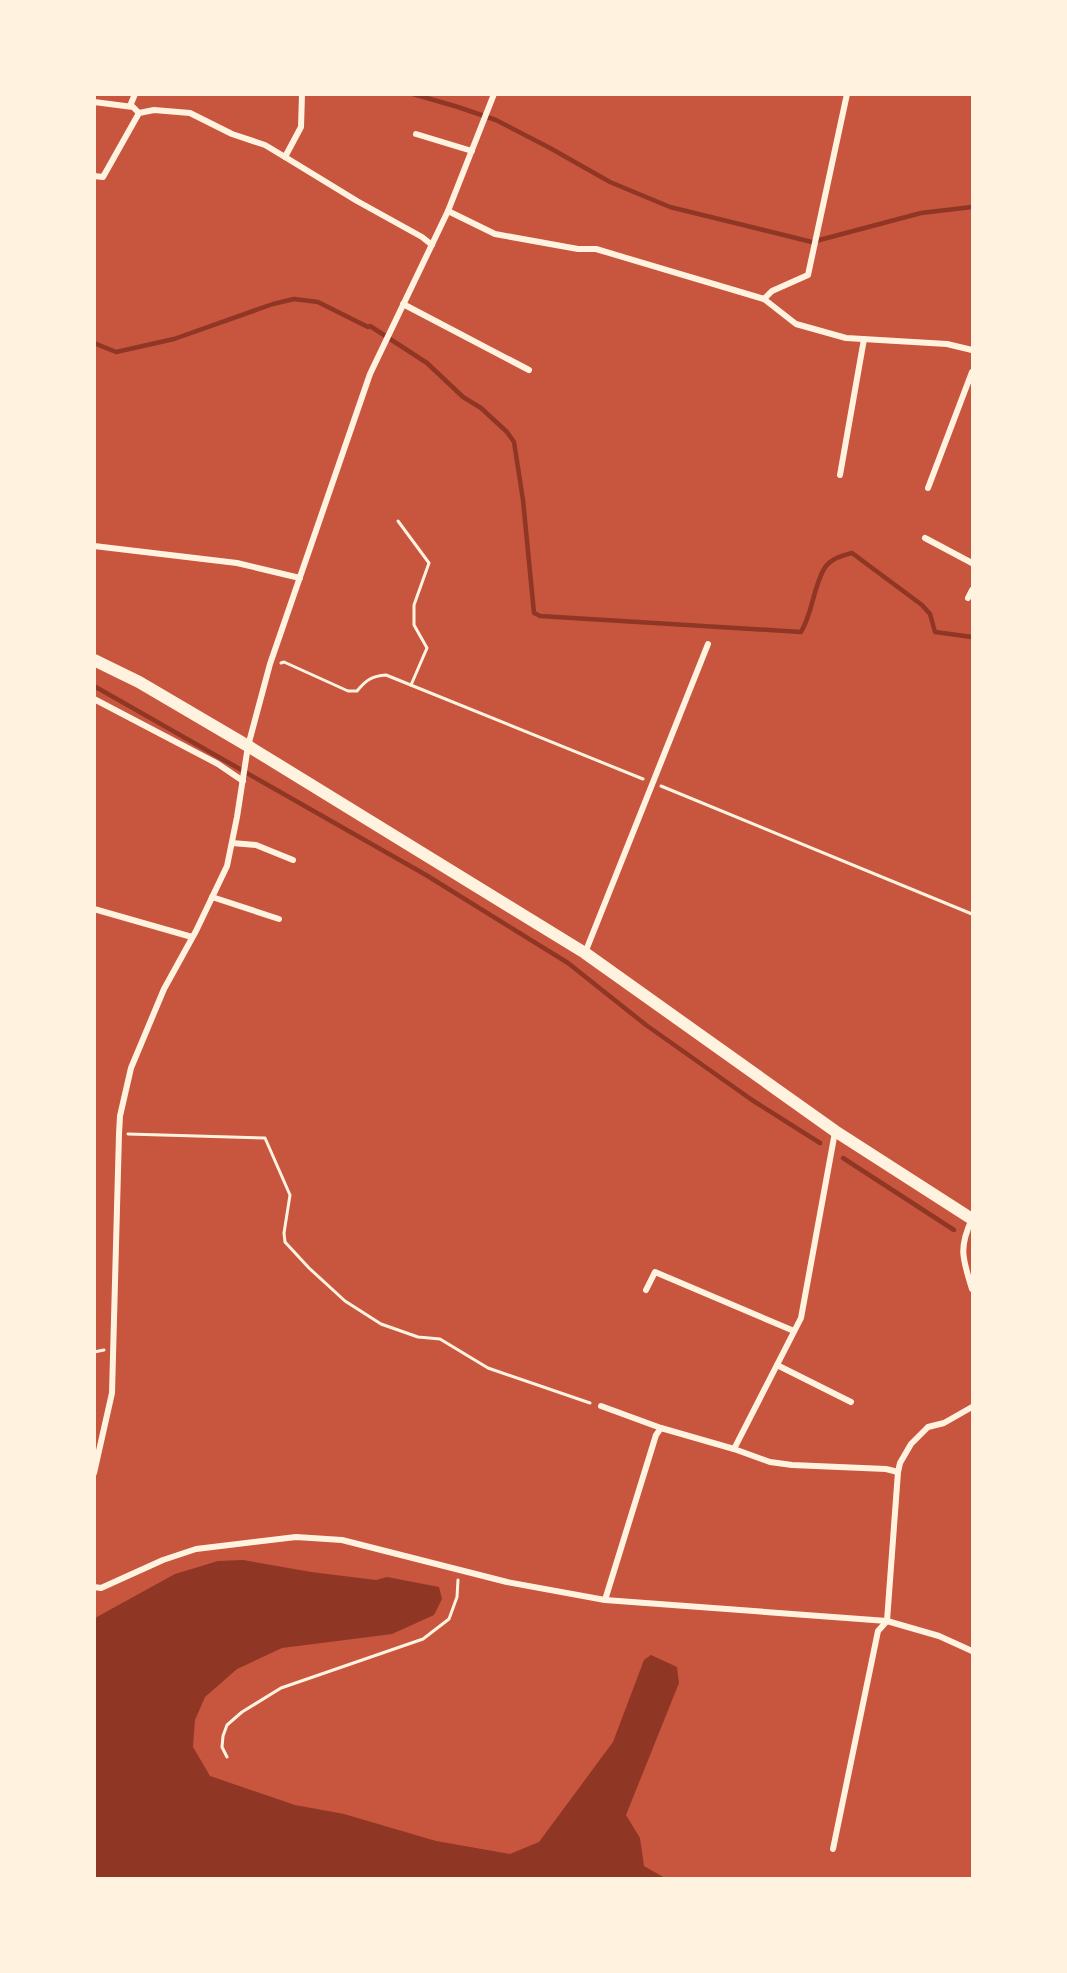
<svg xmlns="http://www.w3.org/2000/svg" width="1067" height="1973" font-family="Helvetica,sans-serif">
  <rect width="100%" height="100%" fill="#c8553d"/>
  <path fill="#8f3625" d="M243,1560L311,1572L376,1580L387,1577L439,1587L442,1599L434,1615L392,1634L282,1648L237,1669L205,1697L195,1720L193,1747L210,1776L295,1805L344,1814L436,1841L510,1854L539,1842L613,1742L644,1660L651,1655L677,1667L679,1683L626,1815L640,1838L644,1866L665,1878H95V1618L175,1574L218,1561Z"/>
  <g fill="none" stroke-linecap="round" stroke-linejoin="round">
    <g stroke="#8f3625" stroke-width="4.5">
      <path d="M413,94L458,107L496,120L550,148L610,182L670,207L812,242L921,213L972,207"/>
      <path d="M94,343L116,352L174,339L273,304L294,299L318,302L368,327L370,326L427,363L463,397L481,408L507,432L514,442L523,500L534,613L540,616L801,632C813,612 813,588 824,569C829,560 843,555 852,553L922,605L930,614L935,632L972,637"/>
      <path d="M94,686L426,875L568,963L646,1025L752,1100L820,1143"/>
      <path d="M843,1158L954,1230"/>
    </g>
    <g stroke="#fff3e0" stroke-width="3">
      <path d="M398,521L429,563L414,605V625L427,648L411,685"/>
      <path d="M281,663L284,662L348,691H357C366,680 372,676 386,675L643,779"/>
      <path d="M661,786L972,914"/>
      <path d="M128,1134L265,1138L290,1195L284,1233L285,1242L309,1268L345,1301L381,1324L418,1337L440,1339L488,1368L590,1403"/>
      <path d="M94,1352L104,1350"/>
      <path d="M227,1757L222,1747L223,1736L227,1725L242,1712L281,1688L423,1639L449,1619L457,1597L458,1580"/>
    </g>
    <g stroke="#fff3e0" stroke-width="6">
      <path d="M94,102L133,107L139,113L154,110L190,113L232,134L265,145L285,157L301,127L302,94"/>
      <path d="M130,106L135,94"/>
      <path d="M416,134L472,151"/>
      <path d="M285,157L357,201L422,237L432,245"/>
      <path d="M94,176L103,177L139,113"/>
      <path d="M448,211L495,234L578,249H596L764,299L796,324L846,338L947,344L972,350"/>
      <path d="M764,299L772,291L808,275L847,94"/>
      <path d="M403,304L529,370"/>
      <path d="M840,475L864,339"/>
      <path d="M928,488L972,372"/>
      <path d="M925,538L972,563"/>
      <path d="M94,546L237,563L300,578"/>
      <path d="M968,598L972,590"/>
      <path d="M94,699L218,764L243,781"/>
      <path d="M232,843L256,845L293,860"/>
      <path d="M212,897L279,919"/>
      <path d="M94,909L192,937"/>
      <path d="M585,953L708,644"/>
      <path d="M972,1219C958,1249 963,1259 972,1289"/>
      <path d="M646,1290L655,1272L794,1331"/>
      <path d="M777,1365L851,1402"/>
      <path d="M601,1406L661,1428"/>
      <path d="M734,1449L801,1318L835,1132"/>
      <path d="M94,1473L112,1393L119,1134L120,1116L131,1068L164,989L196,931L227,866L237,817L248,746L270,664L370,374L448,211L494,94"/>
      <path d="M94,1587L101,1588L163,1560L196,1549L296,1537L342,1540L507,1582L605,1600L887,1621L939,1636L972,1651"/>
      <path d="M605,1600L656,1435L661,1428L734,1449L770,1462L792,1465L886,1469L898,1472"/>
      <path d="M833,1849L878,1631L887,1621L898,1472L900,1463L911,1444L928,1427L944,1423L972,1407"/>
    </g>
    <path stroke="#fff3e0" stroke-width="12" d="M94,660L139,682L248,746L585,953L835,1131L972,1219"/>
  </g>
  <rect width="1067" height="1973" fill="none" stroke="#fff3e0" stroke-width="192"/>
</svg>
